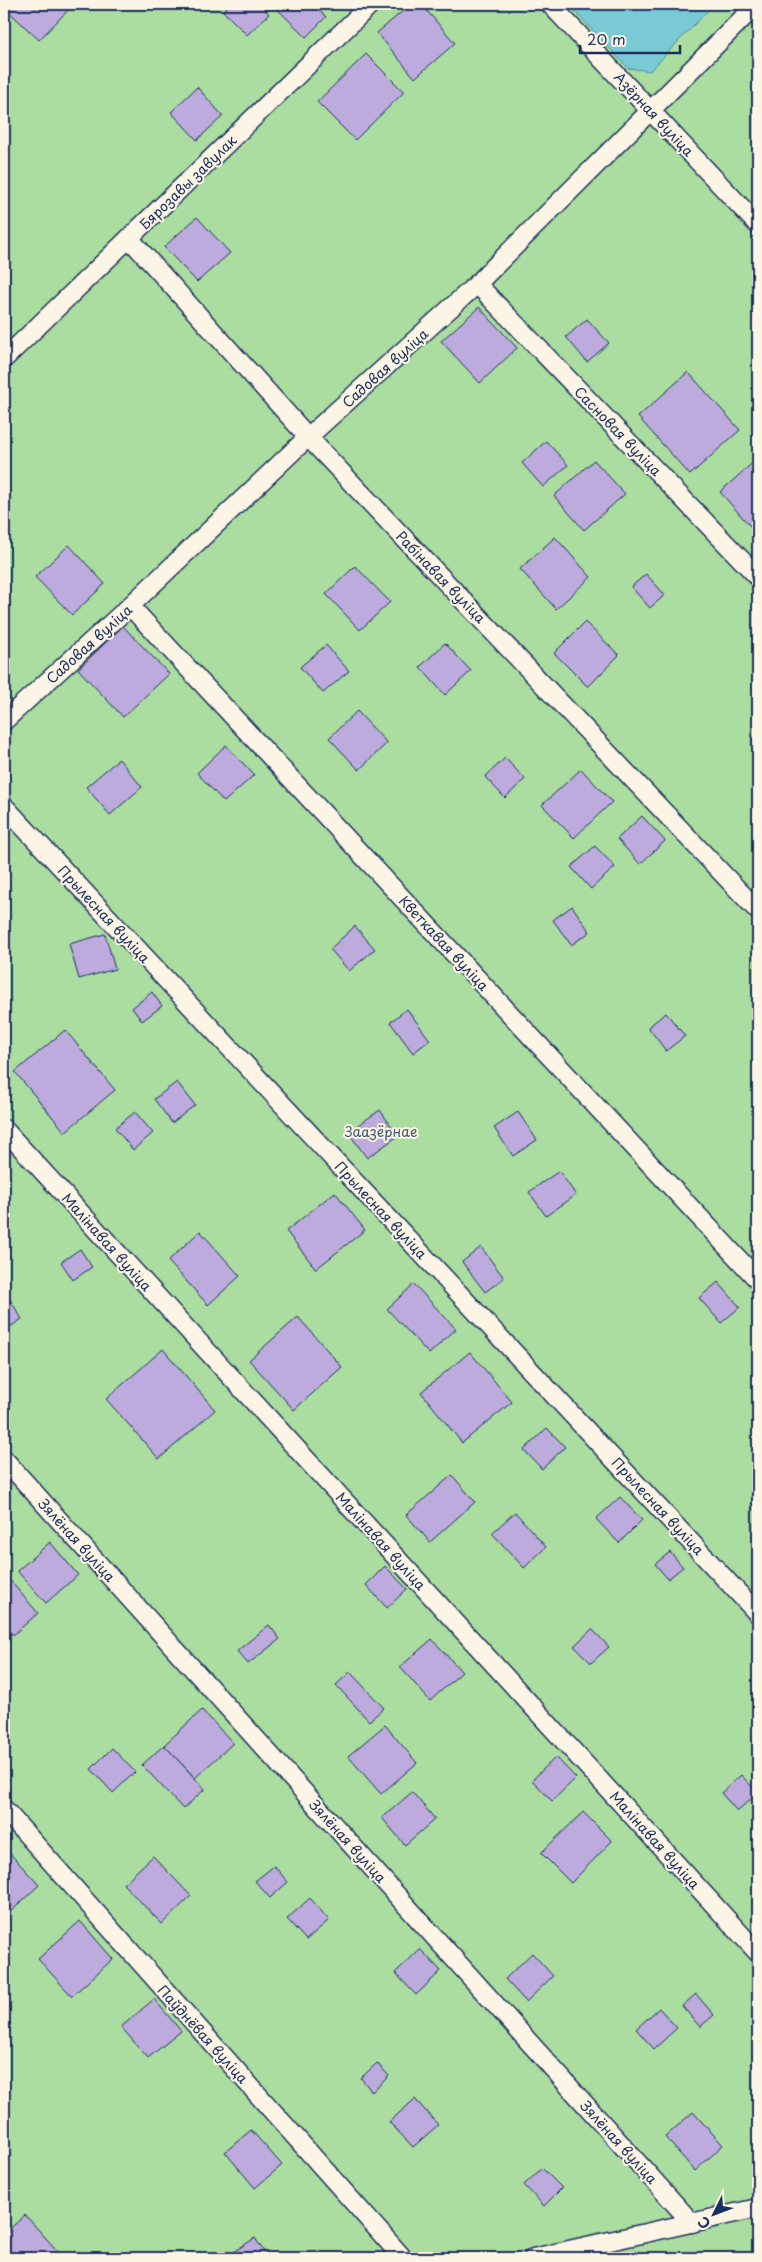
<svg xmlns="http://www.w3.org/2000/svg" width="762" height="2262" font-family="'Playpen Sans',sans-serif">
  <rect width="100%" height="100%" fill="#fcf5e5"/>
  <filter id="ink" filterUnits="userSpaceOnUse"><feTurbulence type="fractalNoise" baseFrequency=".02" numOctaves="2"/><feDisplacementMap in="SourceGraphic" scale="10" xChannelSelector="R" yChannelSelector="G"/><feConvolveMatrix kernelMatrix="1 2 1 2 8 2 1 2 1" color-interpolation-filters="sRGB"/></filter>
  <g filter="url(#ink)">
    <rect fill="#aadd9f" stroke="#62867e" x="4" y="4" width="754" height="2254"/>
    <path fill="#7acad5" stroke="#548ca5" d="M568,4H714L650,71L628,68Z"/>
    <g fill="#bcabdc" stroke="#1b2f5e">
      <path d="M4,4H74L39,40L4,7Z"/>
      <path d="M230,4H260L269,14L247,35L223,11Z"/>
      <path d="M272,4H312L326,17L306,37Z"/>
      <path d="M411,4H421L455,43L415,78L377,33Z"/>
      <path d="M366,54L404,92L355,140L317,102Z"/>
      <path d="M197,87L223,116L197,140L171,112Z"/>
      <path d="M197,217L230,253L197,282L164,247Z"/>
      <path d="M479,307L517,348L480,383L441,341Z"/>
      <path d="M587,319L609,343L587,362L566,337Z"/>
      <path d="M688,372L740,430L690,475L638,417Z"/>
      <path d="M546,441L568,465L543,487L522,463Z"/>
      <path d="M758,458V535L720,492Z"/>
      <path d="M594,460L625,494L584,530L554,496Z"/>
      <path d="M555,537L591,577L556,609L520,569Z"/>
      <path d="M69,545L105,584L72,615L35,577Z"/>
      <path d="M355,566L390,602L360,630L326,594Z"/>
      <path d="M646,574L665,595L650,608L631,587Z"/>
      <path d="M585,622L619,655L588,687L554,653Z"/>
      <path d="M123,626L169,674L123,717L78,669Z"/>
      <path d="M445,643L471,671L445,695L420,667Z"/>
      <path d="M326,645L349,671L323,693L300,667Z"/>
      <path d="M357,711L387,743L359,770L329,738Z"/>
      <path d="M226,745L254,775L224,802L197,773Z"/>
      <path d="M505,758L525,779L505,798L485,777Z"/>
      <path d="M119,759L142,787L110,815L86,787Z"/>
      <path d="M581,769L612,802L574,838L542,805Z"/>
      <path d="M642,816L665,841L640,864L617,839Z"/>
      <path d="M595,846L615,867L591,889L571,867Z"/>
      <path d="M572,906L590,932L571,945L553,920Z"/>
      <path d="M355,926L375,949L349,971L330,949Z"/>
      <path d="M105,934L115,969L79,979L69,944Z"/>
      <path d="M152,992L162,1006L142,1021L132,1008Z"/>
      <path d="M407,1009L430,1040L413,1053L390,1022Z"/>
      <path d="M666,1013L685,1036L666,1051L648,1027Z"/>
      <path d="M65,1030L115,1090L65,1132L15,1072Z"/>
      <path d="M177,1082L195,1105L172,1123L154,1099Z"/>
      <path d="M380,1110L398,1136L367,1158L348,1132Z"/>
      <path d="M135,1112L153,1133L133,1150L115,1128Z"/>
      <path d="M518,1112L537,1140L513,1156L494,1128Z"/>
      <path d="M559,1171L576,1195L546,1216L529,1192Z"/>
      <path d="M335,1192L365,1230L316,1269L286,1231Z"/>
      <path d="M200,1231L240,1276L208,1305L168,1261Z"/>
      <path d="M481,1247L504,1278L485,1292L462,1262Z"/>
      <path d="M80,1249L92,1267L73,1280L61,1262Z"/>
      <path d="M718,1282L740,1307L721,1323L699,1298Z"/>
      <path d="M414,1284L456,1329L429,1354L387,1309Z"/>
      <path d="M4,1290L22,1319L4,1331Z"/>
      <path d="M298,1317L342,1367L294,1410L249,1360Z"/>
      <path d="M163,1349L215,1410L159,1459L106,1399Z"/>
      <path d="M470,1352L512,1402L462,1443L421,1392Z"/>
      <path d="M547,1428L565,1447L542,1469L524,1450Z"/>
      <path d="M452,1475L475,1502L430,1542L406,1515Z"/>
      <path d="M620,1497L642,1520L619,1543L596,1519Z"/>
      <path d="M515,1512L546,1547L524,1568L492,1533Z"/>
      <path d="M50,1542L78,1575L46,1603L17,1571Z"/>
      <path d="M670,1552L683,1567L668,1579L655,1564Z"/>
      <path d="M385,1566L407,1589L387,1608L366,1585Z"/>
      <path d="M6,1576L38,1613L13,1635L4,1624V1577Z"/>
      <path d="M269,1625L280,1639L248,1664L237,1651Z"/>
      <path d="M592,1629L609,1647L591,1663L574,1646Z"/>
      <path d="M432,1639L462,1672L430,1701L400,1667Z"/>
      <path d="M350,1672L384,1708L369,1721L336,1685Z"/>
      <path d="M202,1710L233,1743L195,1778L164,1745Z"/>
      <path d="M385,1725L417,1763L381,1794L348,1756Z"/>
      <path d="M164,1745L205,1789L183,1809L142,1765Z"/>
      <path d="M112,1748L135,1772L113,1793L91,1769Z"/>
      <path d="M556,1757L576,1778L552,1801L532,1780Z"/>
      <path d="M741,1775L758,1793L737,1811L721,1793Z"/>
      <path d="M412,1792L435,1819L405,1845L382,1818Z"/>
      <path d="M583,1812L612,1841L571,1883L541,1853Z"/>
      <path d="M5,1848L39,1885L4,1918V1850Z"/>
      <path d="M153,1856L191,1896L162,1924L123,1884Z"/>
      <path d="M274,1866L288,1882L270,1898L255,1881Z"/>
      <path d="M310,1898L329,1920L306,1940L287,1919Z"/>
      <path d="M80,1921L113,1959L72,1996L38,1959Z"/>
      <path d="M420,1949L441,1971L416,1995L395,1973Z"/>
      <path d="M532,1953L553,1976L526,2002L505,1979Z"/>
      <path d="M696,1994L714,2015L700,2027L682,2006Z"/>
      <path d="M154,1999L181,2031L148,2058L121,2027Z"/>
      <path d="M659,2008L677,2028L654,2049L636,2029Z"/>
      <path d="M377,2063L389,2076L372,2092L361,2078Z"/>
      <path d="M415,2099L438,2125L413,2147L389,2122Z"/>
      <path d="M693,2112L723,2145L695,2171L665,2137Z"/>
      <path d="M251,2130L282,2165L255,2188L225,2152Z"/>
      <path d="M542,2168L562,2188L544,2206L524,2185Z"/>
      <path d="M25,2215L64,2258H11L4,2251V2234Z"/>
      <path d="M255,2238L268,2258H228L227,2256Z"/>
    </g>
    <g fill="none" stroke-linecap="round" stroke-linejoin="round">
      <defs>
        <g id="lane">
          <path d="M550,4L758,225"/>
          <path d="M129,238L308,437L758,911"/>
          <path d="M477,284L758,577"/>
          <path d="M4,359L371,4"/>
          <path d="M130,606L758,1280"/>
          <path d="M4,721L130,606L308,437L477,284L757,4"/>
          <path d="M4,806L758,1614"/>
          <path d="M4,1129L758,1953"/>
          <path d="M4,1459L692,2223"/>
          <path d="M4,1809L403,2258"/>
          <path d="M533,2258L758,2208"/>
        </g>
      </defs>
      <use href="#lane" stroke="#1b2f5e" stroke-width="21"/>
      <use href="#lane" stroke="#fcf5e5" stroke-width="18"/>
    </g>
  </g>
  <g text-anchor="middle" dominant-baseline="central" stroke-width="4" stroke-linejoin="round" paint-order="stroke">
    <g font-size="14" fill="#1b2f5e" stroke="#fcf5e5">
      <text transform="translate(654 114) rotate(47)">Азёрная вуліца</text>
      <text transform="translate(188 182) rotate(-44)">Бярозавы завулак</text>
      <text transform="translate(385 368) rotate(-42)">Садовая вуліца</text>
      <text transform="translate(618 431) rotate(46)">Сасновая вуліца</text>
      <text transform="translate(441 577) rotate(46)">Рабінавая вуліца</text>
      <text transform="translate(89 644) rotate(-42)">Садовая вуліца</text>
      <text transform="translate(104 914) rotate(47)">Прылесная вуліца</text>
      <text transform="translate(444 943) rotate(47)">Кветкавая вуліца</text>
      <text transform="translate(381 1210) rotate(47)">Прылесная вуліца</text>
      <text transform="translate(107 1242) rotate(48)">Малінавая вуліца</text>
      <text transform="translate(658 1506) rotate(47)">Прылесная вуліца</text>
      <text transform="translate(77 1540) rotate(48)">Зялёная вуліца</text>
      <text transform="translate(381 1541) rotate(48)">Малінавая вуліца</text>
      <text transform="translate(655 1840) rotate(48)">Малінавая вуліца</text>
      <text transform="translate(348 1841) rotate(48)">Зялёная вуліца</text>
      <text transform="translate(203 2034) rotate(48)">Паўднёвая вуліца</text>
      <text transform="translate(619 2142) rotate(48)">Зялёная вуліца</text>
    </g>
    <g font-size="14" fill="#3f5a6e" stroke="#fcf5e5">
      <text x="381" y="1131">Заазёрнае</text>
    </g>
  </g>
  <rect width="762" height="2262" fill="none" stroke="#fcf5e5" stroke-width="20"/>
  <rect x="10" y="10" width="742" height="2242" fill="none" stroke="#1b2f5e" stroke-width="2" filter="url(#ink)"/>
  <g transform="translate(714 2214) rotate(228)" stroke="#fcf5e5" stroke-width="4" paint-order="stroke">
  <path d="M0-4L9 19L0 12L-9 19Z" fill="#1b2f5e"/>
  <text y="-8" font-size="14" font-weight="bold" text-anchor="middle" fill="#1b2f5e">С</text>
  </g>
  <path d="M580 45v8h100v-8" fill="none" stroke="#1b2f5e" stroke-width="2.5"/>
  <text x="587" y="45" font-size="15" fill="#1b2f5e" stroke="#fcf5e5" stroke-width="4" paint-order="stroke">20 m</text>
</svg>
